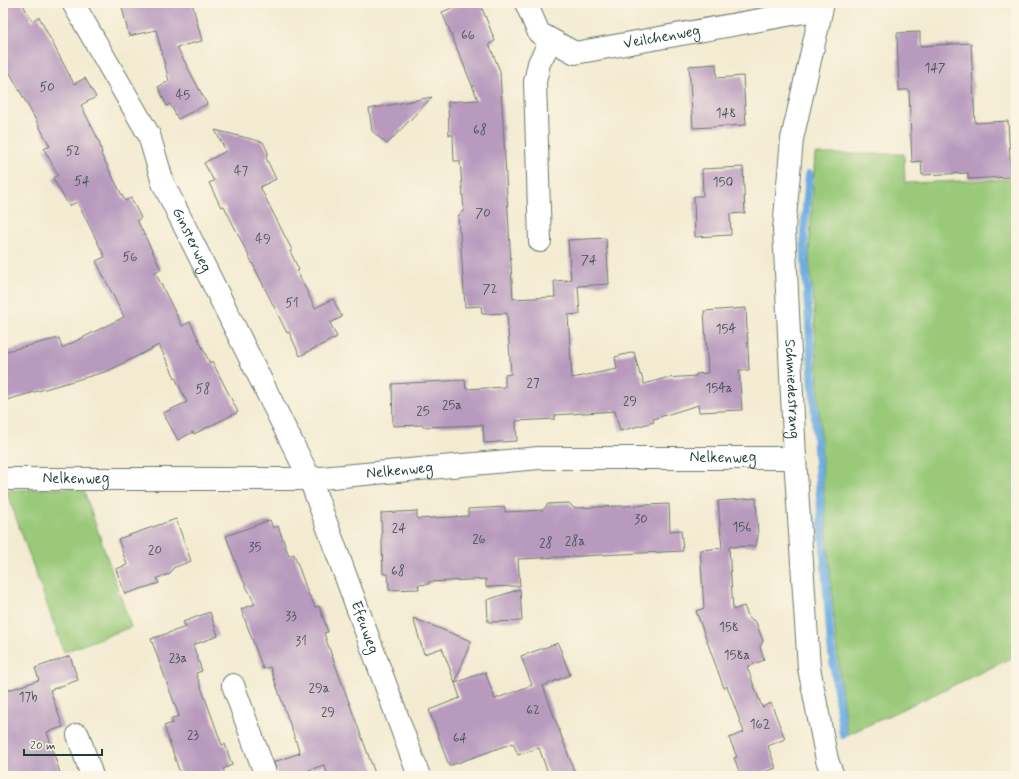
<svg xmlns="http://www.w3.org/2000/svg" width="1019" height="779" font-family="Mynerve,sans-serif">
  <rect width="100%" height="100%" fill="#fcf5e5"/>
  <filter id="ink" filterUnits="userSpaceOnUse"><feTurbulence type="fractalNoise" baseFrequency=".025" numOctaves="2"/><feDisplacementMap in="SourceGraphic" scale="8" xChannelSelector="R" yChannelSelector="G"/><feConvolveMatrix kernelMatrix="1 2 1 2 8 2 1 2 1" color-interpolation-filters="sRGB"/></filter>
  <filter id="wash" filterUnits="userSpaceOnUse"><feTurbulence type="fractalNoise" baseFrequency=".012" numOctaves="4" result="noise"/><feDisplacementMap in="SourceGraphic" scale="16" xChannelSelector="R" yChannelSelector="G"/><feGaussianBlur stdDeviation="0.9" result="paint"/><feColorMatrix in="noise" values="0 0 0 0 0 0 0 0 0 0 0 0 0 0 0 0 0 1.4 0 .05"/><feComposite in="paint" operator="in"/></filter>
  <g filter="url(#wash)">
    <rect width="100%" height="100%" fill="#f3ebd1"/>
    <g fill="#99c979" stroke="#5c8356">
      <path d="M815,154H904L905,183L1016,179V656L847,735L836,643L824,497L814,310L809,258L810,231Z"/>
      <path d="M83,488L131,627L64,652L6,490Z"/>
    </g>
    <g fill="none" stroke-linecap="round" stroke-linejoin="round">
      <path stroke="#6dade0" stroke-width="8" d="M809,174L804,232L805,259L820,497L831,646L843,735"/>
    </g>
    <g id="blocks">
      <g fill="#b79abe">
        <path d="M11,3H22L32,21L39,17L74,84L85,78L96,97L81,105L99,141L102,153L101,154L125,201L131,198L141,218L137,220L161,269L155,272L182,326L190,322L210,363L212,361L238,412L194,434L193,432L178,440L163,413L187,402L159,345L108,371L3,401V352L59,338L62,348L124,317L96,261L105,257L89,225L77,202L69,206L53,178L58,175L44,149L50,146L10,73L3,77V7Z"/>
        <path d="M121,3H192L202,41L177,47L207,104L178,119L170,104L167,106L158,87L169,81L156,30L129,36Z"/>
        <path d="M464,3H480L495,41L489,44L500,71L513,299L555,297L554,281L571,280L568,240L606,238L609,284L578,286L580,314L568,315L572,378L617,369L615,357L634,352L640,375L641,374L644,384L666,378L696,376V374L708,373L704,311L746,308L749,370H739L742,410L699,412L698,405L653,419L654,422L620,431L615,411L555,415V419L516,421L517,441L484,443L483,425L423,427V425L393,426L392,384L465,380L466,389L505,387V375L511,374L507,313L482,314L481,306L465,307L460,232L459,231L458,216L464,210L460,161H454L453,135H449L448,102L478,100L442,12Z"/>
        <path d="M920,32V46L971,43L975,123L1008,121L1011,177L968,179V173L922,175L921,161L912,162L909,90H899L897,33Z"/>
        <path d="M716,64L717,78L743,76L746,125L693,128L689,66Z"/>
        <path d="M432,97L387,144L372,131L369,109Z"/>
        <path d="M215,130L263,142L268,152L266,158L276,179L260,187L292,250L290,251L299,270L297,271L315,308L333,299L342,317L330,323L337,337L300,356L289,332L287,333L224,206L221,207L209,183L214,181L204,163L226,151Z"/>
        <path d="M743,167L745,213L730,214L731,235L695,237L694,196H703L702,169Z"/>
        <path d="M756,498L758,536L756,546L729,547L733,610L744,606L749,618L756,622L763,641L760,647L764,660L747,667L762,707L771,703L785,739L768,746L776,768L754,776H741L734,758L737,757L729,738L744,732L727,686L724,688L696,611L704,608L700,550L722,548L718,501Z"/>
        <path d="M569,503L574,508L669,504L670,531L681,530L683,551L518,559L520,586L486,587V579L429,582V584L418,585L419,589L389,590L388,574H383L381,513L417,511V519L468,516V509L505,507V512L543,510L548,504Z"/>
        <path d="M176,519L191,561L173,568L170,574L157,578L159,583L125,594L116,569L127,565L118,539Z"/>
        <path d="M270,520L273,528L278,526L289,556L294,554L309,596H310L315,607L319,606L328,632L324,633L328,645L376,776H328L324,765L291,776H278L274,762L300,753L270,667L263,669L241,609L255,604L240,574L226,536Z"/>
        <path d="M520,589L522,621L488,622L487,600Z"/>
        <path d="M210,612L218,636L193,645L202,671L196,673L222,745L225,744L232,765L223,769L226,776H181L164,726L173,723L171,719L179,716L151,639L186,627L183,622Z"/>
        <path d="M413,618L471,641L455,683L442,648L424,654Z"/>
        <path d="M558,643L570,675L543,686L576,776H549L539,748L518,755L513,743L449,766L429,710L460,698L455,683L485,672L495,699L532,685L521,656Z"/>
        <path d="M70,656L78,680L50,690L63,727L47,732L61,776H3V692L39,680L35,668Z"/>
      </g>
    </g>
  </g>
  <g filter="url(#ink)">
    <use href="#blocks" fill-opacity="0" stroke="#697a6b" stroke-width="1"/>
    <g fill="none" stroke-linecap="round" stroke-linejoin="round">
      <defs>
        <g id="minor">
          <path id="s1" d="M73,3L149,135L163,183L310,479L419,776"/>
          <path id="s2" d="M526,3L539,33L575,53L821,9"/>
          <path id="s3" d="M823,3L792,139L784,229L795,458L809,668L827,760L833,776"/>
          <path d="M540,241L535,82L539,63L551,40"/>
          <path id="s4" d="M3,479H310L539,458H795"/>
          <path d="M233,685L266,776"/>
          <path d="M78,735L92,776"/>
        </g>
      </defs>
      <use href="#minor" stroke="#697a6b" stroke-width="24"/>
      <use href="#minor" stroke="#fff" stroke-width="22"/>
    </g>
  </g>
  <g text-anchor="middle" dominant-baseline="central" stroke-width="3" stroke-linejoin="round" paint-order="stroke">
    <g font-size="13" fill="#455456">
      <text x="468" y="35">66</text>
      <text x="935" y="68">147</text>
      <text x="47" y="87">50</text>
      <text x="183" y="95">45</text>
      <text x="726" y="113">148</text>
      <text x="480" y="130">68</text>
      <text x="73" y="151">52</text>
      <text x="241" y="171">47</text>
      <text x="82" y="181">54</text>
      <text x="723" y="182">150</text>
      <text x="483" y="213">70</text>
      <text x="263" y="239">49</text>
      <text x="130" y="257">56</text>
      <text x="589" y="260">74</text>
      <text x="490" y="289">72</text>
      <text x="292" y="303">51</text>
      <text x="726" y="329">154</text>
      <text x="533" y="383">27</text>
      <text x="719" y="388">154a</text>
      <text x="203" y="389">58</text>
      <text x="630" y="401">29</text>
      <text x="452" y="405">25a</text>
      <text x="423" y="411">25</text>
      <text x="641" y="519">30</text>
      <text x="742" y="527">156</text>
      <text x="399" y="528">24</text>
      <text x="479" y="539">26</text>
      <text x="575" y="541">28a</text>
      <text x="546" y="543">28</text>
      <text x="255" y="547">35</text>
      <text x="155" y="550">20</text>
      <text x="398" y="571">68</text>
      <text x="291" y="616">33</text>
      <text x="729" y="627">158</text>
      <text x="301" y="641">31</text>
      <text x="737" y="655">158a</text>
      <text x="178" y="658">23a</text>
      <text x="319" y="688">29a</text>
      <text x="28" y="697">17b</text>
      <text x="533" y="710">62</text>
      <text x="328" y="712">29</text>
      <text x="760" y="724">162</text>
      <text x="193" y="735">23</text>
      <text x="460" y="738">64</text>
    </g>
    <g font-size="15" fill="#1f3d34" stroke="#fcf5e5">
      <text stroke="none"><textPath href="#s2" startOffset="162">Veilchenweg</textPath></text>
      <text stroke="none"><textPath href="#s1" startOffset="266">Ginsterweg</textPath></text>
      <text stroke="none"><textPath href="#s3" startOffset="390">Schmiedestrang</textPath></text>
      <text stroke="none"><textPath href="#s4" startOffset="721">Nelkenweg</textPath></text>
      <text stroke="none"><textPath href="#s4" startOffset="397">Nelkenweg</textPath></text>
      <text stroke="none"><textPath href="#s4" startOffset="73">Nelkenweg</textPath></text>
      <text stroke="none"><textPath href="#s1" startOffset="691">Efeuweg</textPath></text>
    </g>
  </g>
  <rect width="1019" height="779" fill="none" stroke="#fcf5e5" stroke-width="16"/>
  <path d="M24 749v6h78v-6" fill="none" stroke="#1f3d34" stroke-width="2"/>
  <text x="30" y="749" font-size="12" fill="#1f3d34" stroke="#fcf5e5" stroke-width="3" paint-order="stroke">20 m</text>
</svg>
